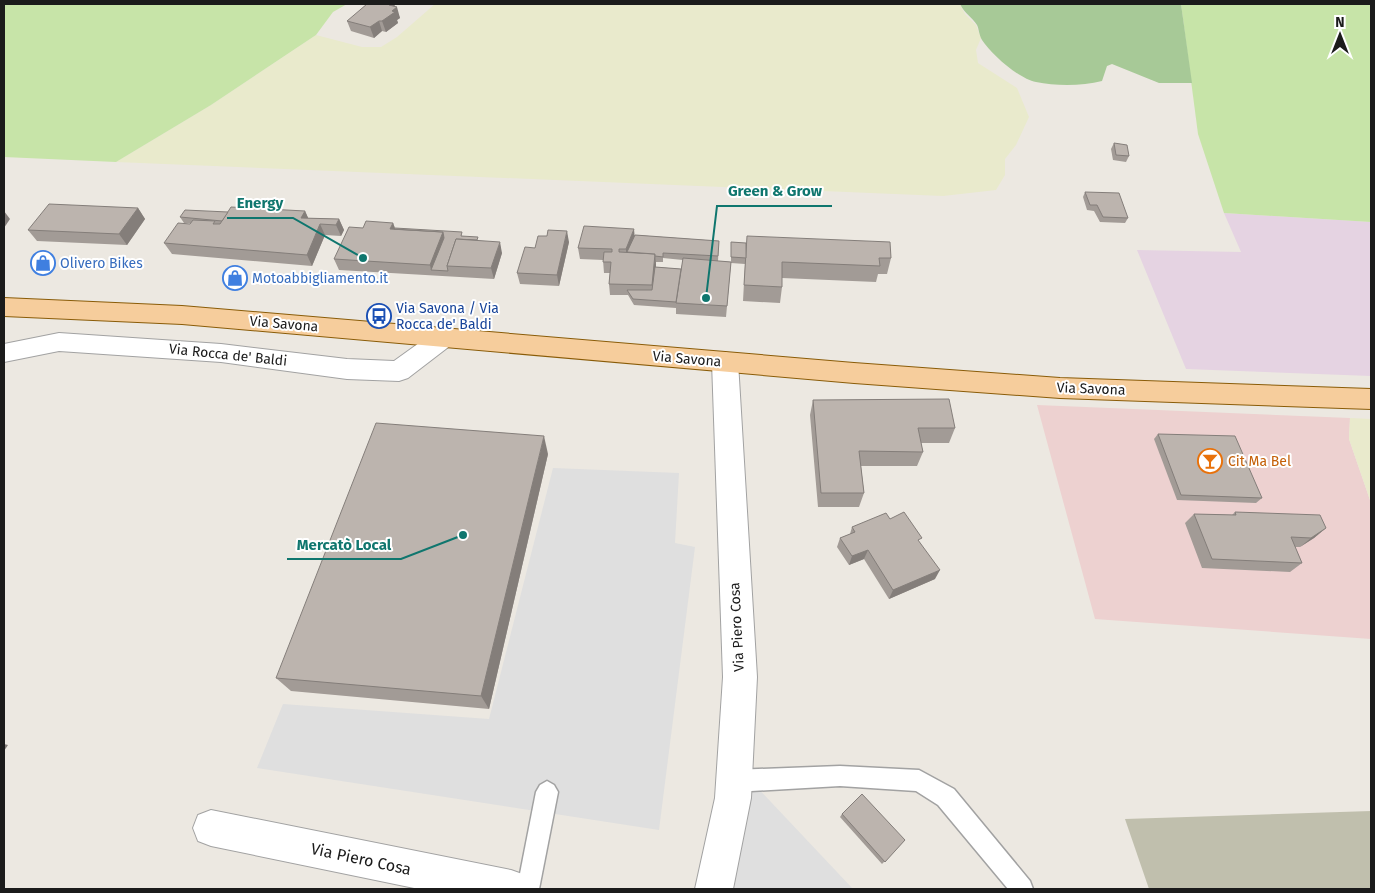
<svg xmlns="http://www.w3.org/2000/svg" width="1375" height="893" font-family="'Fira Sans',sans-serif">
  <rect width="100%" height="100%" fill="#ece8e1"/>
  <path fill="#edd1d0" d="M1037,405L1350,418L1349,439L1371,503V639L1095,619Z"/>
  <path fill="#e5d3e2" d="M1224,213L1371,222V376L1186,369L1137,250L1241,252Z"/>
  <path fill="#c0bfad" d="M1371,811V889H1149L1125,819Z"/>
  <g fill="#e9eacc">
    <path d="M435,4H960L965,14L976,25L981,38L976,50L978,63L1017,88L1029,117L1016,145L1005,159V175L996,190L943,196L116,162L211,105L316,35L362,47H381L397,37Z"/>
    <path d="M1350,418L1371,419V503L1349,439Z"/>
  </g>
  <g fill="#c7e4a8">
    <path d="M6,4H347L333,12L316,35L211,105L116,162L4,157V5Z"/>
    <path d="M1181,4H1371V222L1224,213L1198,134Z"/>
  </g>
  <path fill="#a7c997" d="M960,4H1181L1192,83H1159L1112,64L1107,66L1102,81C1082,86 1056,86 1036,82C1019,79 991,54 982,40C979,35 979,29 977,25C972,17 965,14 960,4Z"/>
  <g fill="#dfdfdf">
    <path d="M553,468L679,473L675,543L695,547L659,830L257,768L283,704L489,719Z"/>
    <path d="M735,764L853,889H714L733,798Z"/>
  </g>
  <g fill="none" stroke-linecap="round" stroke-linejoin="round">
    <defs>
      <g id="lane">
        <path d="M840,766L919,770L954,789L1030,881L1033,889H1008L938,805L916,791L840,786L734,792L727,788L723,781L727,774L734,770Z"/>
        <path d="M547,781L554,785L558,792L539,889H517L536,792L540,785Z"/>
      </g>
      <g id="street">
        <path d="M442,330L451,333L454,339L451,345L408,378L399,381L347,379L221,362L59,351L4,362V344L59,333L221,344L347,359L394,361L433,333Z"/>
        <path d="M725,352L734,355L738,362L757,677L751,798L733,889H695L715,798L723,677L712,362L716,355Z"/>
        <path d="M211,810L511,870L525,875L530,889H419L211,846L198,841L193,828L198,815Z"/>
      </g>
      <path id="primary" d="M4,298L182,306L854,363L1060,378L1371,389V409L1060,398L854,383L182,324L4,316Z"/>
    </defs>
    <use href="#lane" stroke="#a2a2a2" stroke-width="3"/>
    <use href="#street" stroke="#a2a2a2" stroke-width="2"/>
    <use href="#primary" stroke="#8a5c08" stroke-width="2"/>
    <use href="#lane" fill="#fff" fill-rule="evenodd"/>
    <use href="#street" fill="#fff" fill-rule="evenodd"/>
    <use href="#primary" fill="#f6cd9c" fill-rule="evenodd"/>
  </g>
  <g fill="#a29b96" fill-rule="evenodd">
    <path d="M395,7L400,18L397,20L398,23L386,32L382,31L374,38L351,31L347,21Z"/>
    <path d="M1114,143L1129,156L1126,162L1113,160L1111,149Z"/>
    <path d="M1085,192L1128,218L1125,223L1100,222L1094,211L1087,210L1083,197Z"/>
    <path d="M138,208L145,219L127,245L37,241L28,230Z"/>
    <path d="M305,211L308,218L339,219L344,230L341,236L325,235L312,266L172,254L164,243L191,223H184L180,217L228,212Z"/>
    <path d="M393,223L395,228L463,236L479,241L502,253L494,279L339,270L334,259Z"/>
    <path d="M635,235L719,241L718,261L731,262V242L891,258L887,274H878L876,282L782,278V287L780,303L743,301L745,264L731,263L726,317L676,314V308L634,305L628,295H610L609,284L610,273H604L603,260L580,259L578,248ZM663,258L683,260L681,269L656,267V262H663Z"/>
    <path d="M547,236L569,242L559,286L520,284L517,273L535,248Z"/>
    <path d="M813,400L955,428L949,443H921L923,452L917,466H861L864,493L859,507H818L810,415Z"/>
    <path d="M1158,434L1262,498L1256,503L1177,500L1154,439Z"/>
    <path d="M548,454L489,709L291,691L276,678Z"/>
    <path d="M1235,512L1326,528L1314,538L1300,547H1295L1302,563L1290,572L1202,568L1185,523L1194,514L1232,515Z"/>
    <path d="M890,519L920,543L935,579L889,599L864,559L849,565L837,547L840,538L850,534L852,527Z"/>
    <path d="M842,814L905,840L882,864L840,817Z"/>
  </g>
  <g fill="#847e7a">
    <path d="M390,4H394L396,8L397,7L400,18L397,20L398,23L386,32L382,21L389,5Z"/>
    <path d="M379,21L382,31L374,38L370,27Z"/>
    <path d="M138,208L145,219L127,245L119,234Z"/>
    <path d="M4,211L10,219L4,228Z"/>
    <path d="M305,211L310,222L301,218Z"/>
    <path d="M339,219L344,230L341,236L336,225Z"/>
    <path d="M393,223L397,234L390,229Z"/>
    <path d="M320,224L325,235L312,266L307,255Z"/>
    <path d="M634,229L635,240L626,255V249Z"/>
    <path d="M567,231L569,242L559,286L557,275Z"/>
    <path d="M443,232L446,244L431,270L430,265Z"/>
    <path d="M500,242L502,253L494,279L491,268Z"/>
    <path d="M655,254L656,265L653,296L652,285Z"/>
    <path d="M544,436L548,454L489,709L481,696Z"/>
    <path d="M1326,528L1314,538L1300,547L1311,538Z"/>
    <path d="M868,550L864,559L849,565L852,556Z"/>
    <path d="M940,570L935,579L889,599L893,590Z"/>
    <path d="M4,744L8,745L4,751Z"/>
  </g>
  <g fill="#bcb4ae" stroke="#847e7a">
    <path d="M367,4H390L389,5L397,7L392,11L395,12L382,21H379L370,27L347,21Z"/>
    <path d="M1114,143L1127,145L1129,156L1116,155Z"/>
    <path d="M1085,192L1119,193L1128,218L1103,217L1097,205H1090Z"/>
    <path d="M49,204L138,208L119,234L28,230Z"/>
    <path d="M231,207L305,211L301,218L339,219L336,225L320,224L307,255L164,243L178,223L190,224L193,220L215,221L213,224H220Z"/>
    <path d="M185,210L228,212L222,221L180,217Z"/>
    <path d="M366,221L393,223L390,229L443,232L430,265L334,259L349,227L363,228Z"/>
    <path d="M584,226L634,229L626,249H619V252L655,254L652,285L609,284L611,262H603L604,252H612V249L578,248Z"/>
    <path d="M395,228L462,232L461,236L478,237L477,240L456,239L447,266L448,271L431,270L444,238L443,232L394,229Z"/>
    <path d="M548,230L567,231L557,275L517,273L525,247L535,248L538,236H547Z"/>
    <path d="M635,235L719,241L718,256L663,253V257L655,256V254L627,252Z"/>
    <path d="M747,236L890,242L891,258H879L880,266L782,262V287L744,285Z"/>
    <path d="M456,239L500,242L491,268L447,266Z"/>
    <path d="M731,242L746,243V258L731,257Z"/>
    <path d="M683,258L731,262L727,306L676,303Z"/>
    <path d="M655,267L681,269L676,302L633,299L627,290H652Z"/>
    <path d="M949,399L955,428H918L923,452L859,451L864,493H821L813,400Z"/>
    <path d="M376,423L544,436L481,696L276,678Z"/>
    <path d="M1158,434L1235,436L1262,498L1181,495Z"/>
    <path d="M904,512L922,538L918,540L940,570L893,590L868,550L852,556L840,538L855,532L852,527L886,513L890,519Z"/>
    <path d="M1235,512L1320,515L1326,528L1311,538L1291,537L1302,563L1212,559L1194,514L1236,515Z"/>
    <path d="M862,794L905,840L885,862L842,814Z"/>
  </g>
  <defs>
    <symbol id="shop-ring" viewBox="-11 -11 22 22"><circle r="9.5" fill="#fff" stroke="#3f7fe0" stroke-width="1.5"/><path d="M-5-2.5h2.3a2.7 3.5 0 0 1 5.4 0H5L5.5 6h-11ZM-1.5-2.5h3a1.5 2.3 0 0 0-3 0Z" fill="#3f7fe0"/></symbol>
    <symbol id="bus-ring" viewBox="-11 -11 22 22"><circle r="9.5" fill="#fff" stroke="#1a4fb4" stroke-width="1.5"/><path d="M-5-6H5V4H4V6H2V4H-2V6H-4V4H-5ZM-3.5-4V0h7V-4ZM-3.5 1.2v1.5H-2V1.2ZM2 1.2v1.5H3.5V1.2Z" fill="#1a4fb4"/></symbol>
    <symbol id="bar-ring" viewBox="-11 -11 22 22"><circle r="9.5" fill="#fff" stroke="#e8710a" stroke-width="1.5"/><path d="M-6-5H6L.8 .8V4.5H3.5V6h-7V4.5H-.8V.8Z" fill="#e8710a"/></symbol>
  </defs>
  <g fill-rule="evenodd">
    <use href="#shop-ring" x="29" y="249" width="28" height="28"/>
    <use href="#shop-ring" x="221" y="264" width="28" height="28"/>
    <use href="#bus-ring" x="365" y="302" width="28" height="28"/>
    <use href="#bar-ring" x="1196" y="447" width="28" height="28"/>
  </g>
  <g text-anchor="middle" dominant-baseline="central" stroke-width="4" stroke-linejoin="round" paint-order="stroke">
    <g font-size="14" fill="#366cbe" stroke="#fff" text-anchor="start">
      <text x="60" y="263">Olivero Bikes</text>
      <text x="252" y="278">Motoabbigliamento.it</text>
    </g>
    <g font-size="14" fill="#164399" stroke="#fff" text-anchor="start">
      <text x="396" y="308">Via Savona / Via<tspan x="396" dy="16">Rocca de' Baldi</tspan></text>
    </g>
    <g font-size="14" fill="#1b1b1b" stroke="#fff">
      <text transform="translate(284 324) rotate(5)">Via Savona</text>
      <text transform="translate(228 355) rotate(6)">Via Rocca de' Baldi</text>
      <text transform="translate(687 359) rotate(5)">Via Savona</text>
      <text transform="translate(1091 389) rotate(2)">Via Savona</text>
      <text transform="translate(737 627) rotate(-93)">Via Piero Cosa</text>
    </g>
    <g font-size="14" fill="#c56008" stroke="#fff" text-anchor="start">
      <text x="1228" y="461">Cit Ma Bel</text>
    </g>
    <g font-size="16" fill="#1b1b1b" stroke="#fff">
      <text transform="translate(361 859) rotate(12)">Via Piero Cosa</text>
    </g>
  </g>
  <path fill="none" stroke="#0f766e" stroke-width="2" d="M706 298L717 206H832M363 258L293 218H227M463 535L401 559H287"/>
  <g fill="#0f766e" stroke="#fff" stroke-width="2">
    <circle cx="706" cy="298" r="5"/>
    <circle cx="363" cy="258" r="5"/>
    <circle cx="463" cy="535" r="5"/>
  </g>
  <g font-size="15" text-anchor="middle" font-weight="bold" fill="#0f766e" stroke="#fff" stroke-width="4" stroke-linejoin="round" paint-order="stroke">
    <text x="775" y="196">Green &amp; Grow</text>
    <text x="260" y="208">Energy</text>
    <text x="344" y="550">Mercatò Local</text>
  </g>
  <rect width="1375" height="893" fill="none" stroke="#1b1b1b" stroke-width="10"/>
  <g transform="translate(1340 35)" stroke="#ffffff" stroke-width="4" paint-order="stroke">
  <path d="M0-4L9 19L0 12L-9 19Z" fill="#1b1b1b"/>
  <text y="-8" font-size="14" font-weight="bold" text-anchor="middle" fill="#1b1b1b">N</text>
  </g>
</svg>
